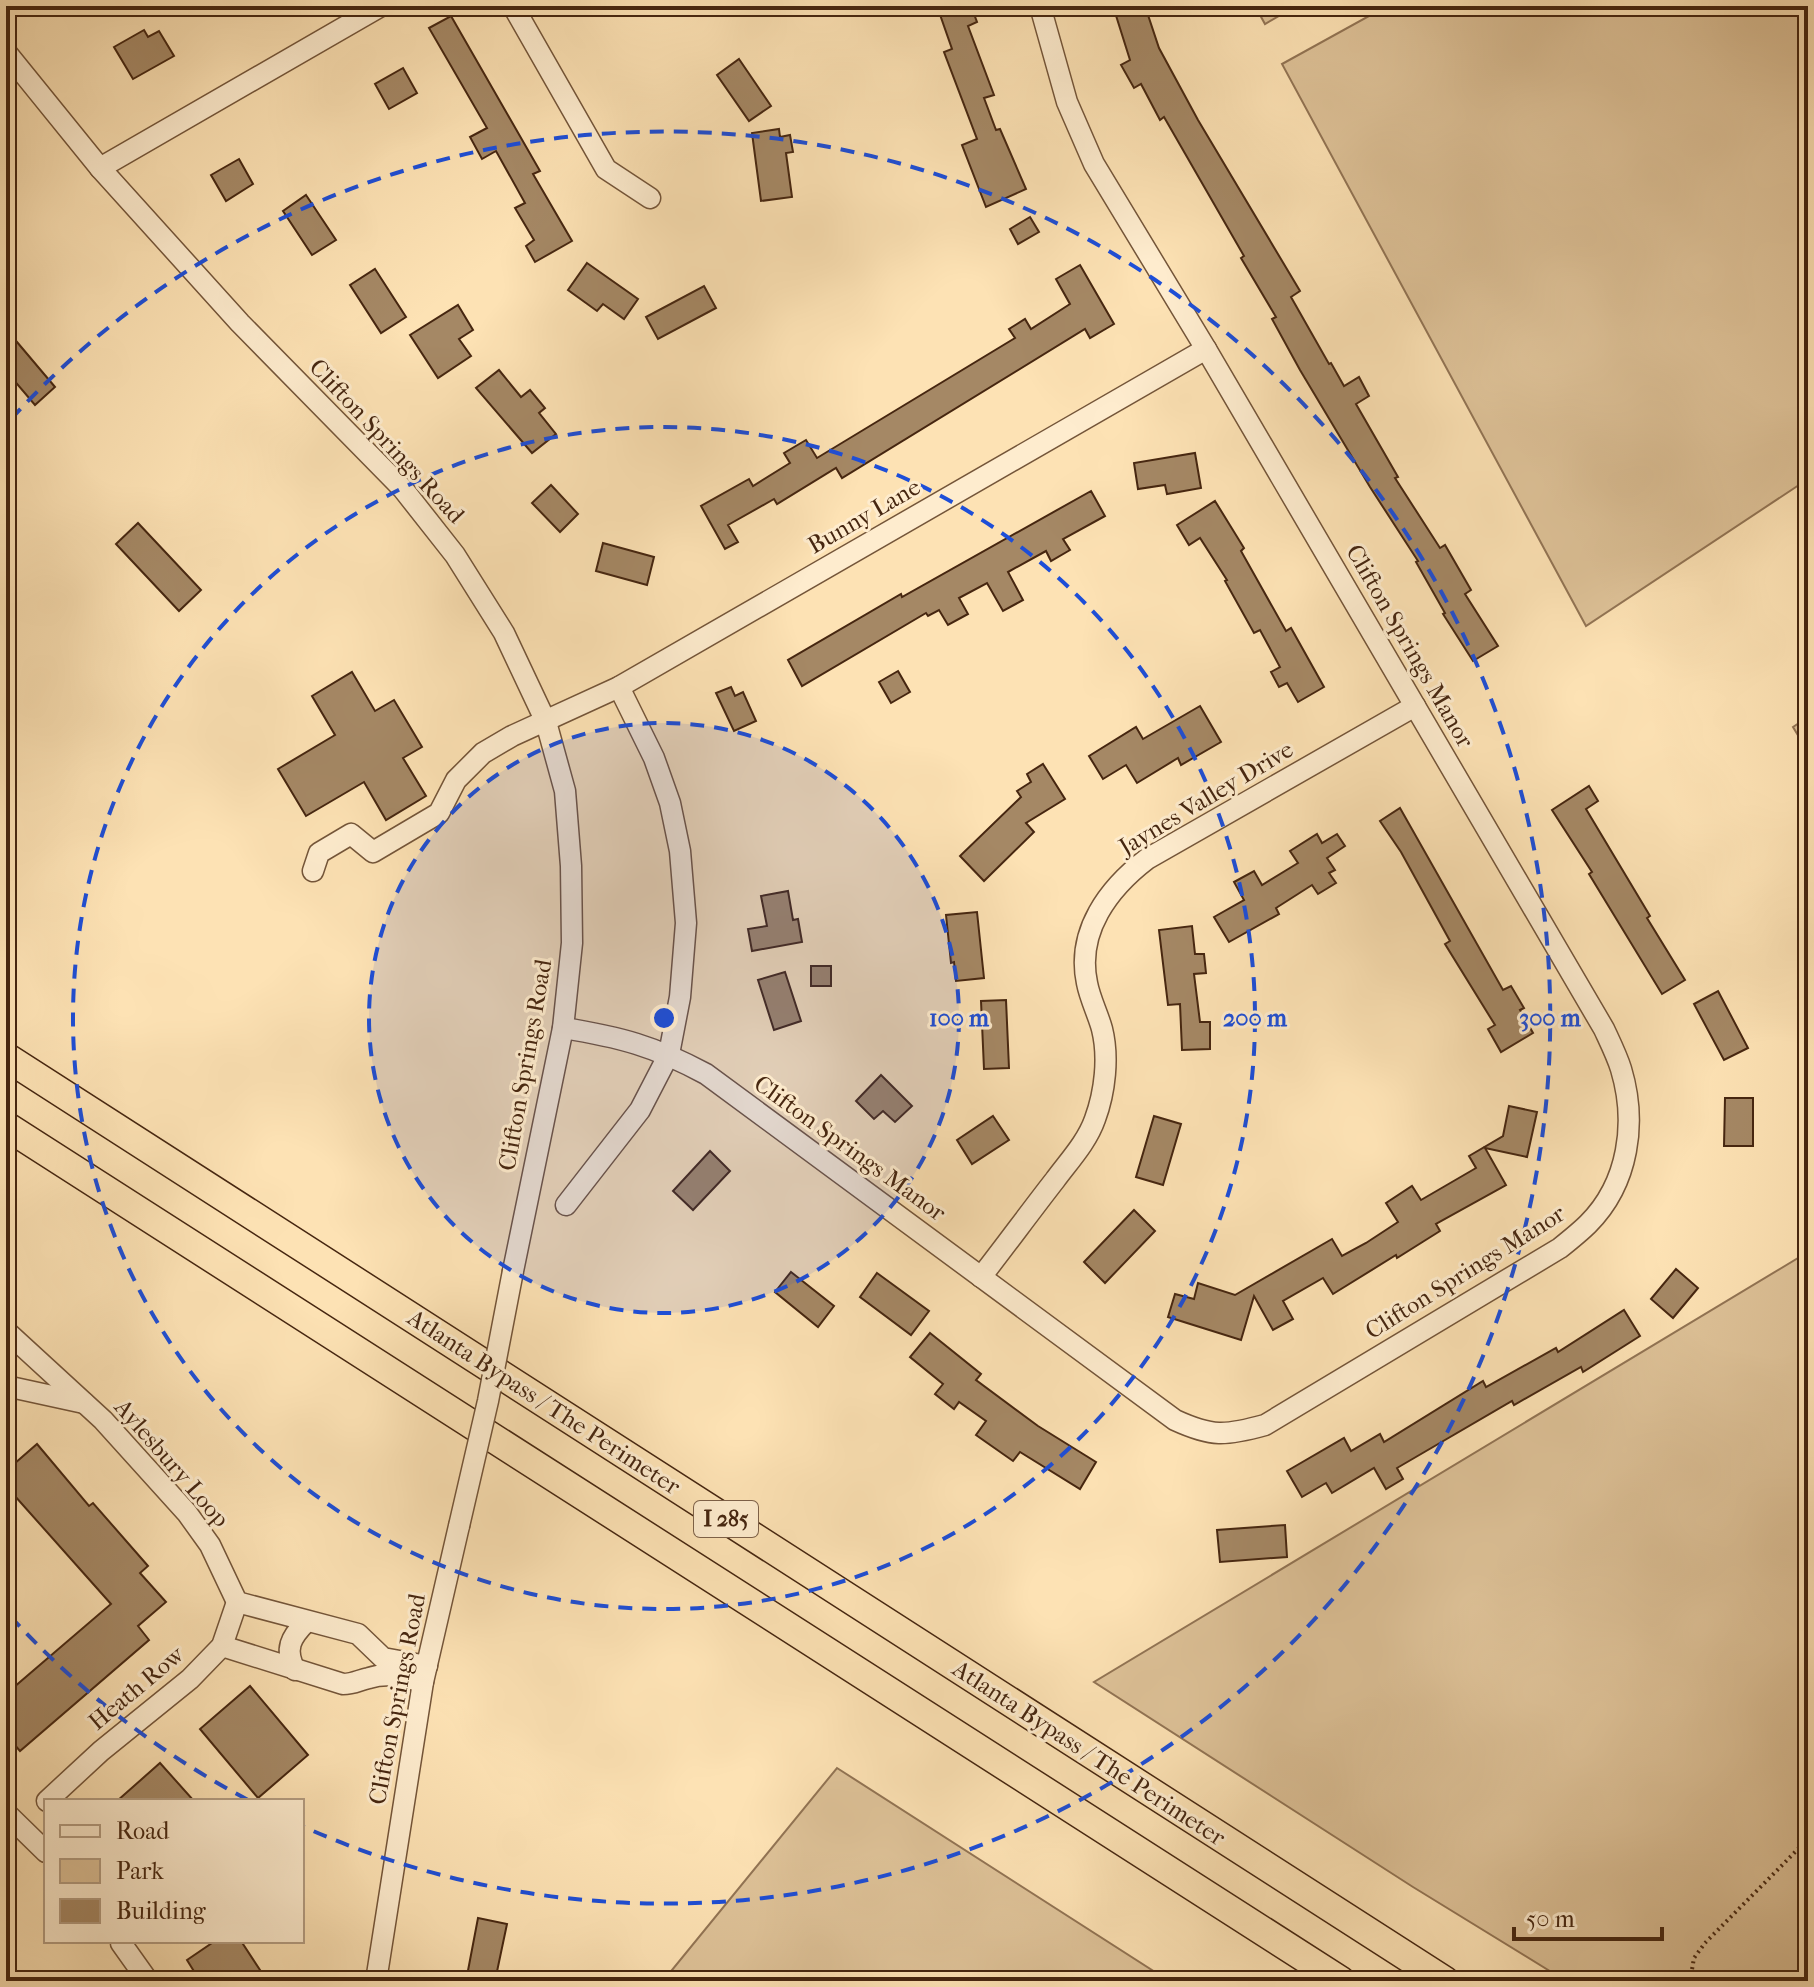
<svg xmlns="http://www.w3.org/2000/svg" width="1814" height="1987" font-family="'IM FELL French Canon',serif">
  <rect width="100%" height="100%" fill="#fde2b4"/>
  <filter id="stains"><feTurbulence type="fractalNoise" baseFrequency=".0025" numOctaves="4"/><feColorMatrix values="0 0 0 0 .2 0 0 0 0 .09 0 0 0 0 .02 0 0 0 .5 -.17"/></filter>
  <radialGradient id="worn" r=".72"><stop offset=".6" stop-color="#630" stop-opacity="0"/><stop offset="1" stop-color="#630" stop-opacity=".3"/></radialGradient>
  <g fill="#dec298" stroke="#927454" stroke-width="2">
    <path d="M1255,6H1296L1265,24Z"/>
    <path d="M1387,6H1808V479L1586,626L1282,64Z"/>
    <path d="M1808,717V752L1793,727Z"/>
    <path d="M1808,1252V1981H1566L1413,1887L1094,1682Z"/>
    <path d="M837,1768L1169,1981H663Z"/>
  </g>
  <g fill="#a58865" stroke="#462610" stroke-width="2">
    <path d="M937,6H971L977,22L968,26L994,95L984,98L996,130L1000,129L1026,189L986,207L962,145L977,139L944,52L952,49Z"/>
    <path d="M1113,6H1145L1159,48L1198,120L1300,291L1291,297L1329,364L1331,363L1344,386L1359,377L1369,396L1356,404L1398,477L1395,478L1440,548L1445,545L1471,590L1465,594L1498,646L1473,661L1443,614L1445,613L1416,562L1418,561L1370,487L1300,370L1272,319L1276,317L1241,258L1244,256L1164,117L1160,120L1141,84L1134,88L1121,65L1130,60Z"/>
    <path d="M451,16L540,171L533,174L572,241L535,262L526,246L534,240L515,208L525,203L496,151L482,159L470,137L487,128L429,28Z"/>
    <path d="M144,30L148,37L159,31L174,56L133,79L114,47Z"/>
    <path d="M739,59L771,106L749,121L717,75Z"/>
    <path d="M403,68L417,93L389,109L375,84Z"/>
    <path d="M779,129L780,137L790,135L793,152L786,153L792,197L761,201L752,133Z"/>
    <path d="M239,159L253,184L226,201L211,175Z"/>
    <path d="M306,195L336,240L312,255L283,211Z"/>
    <path d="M1030,217L1039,232L1018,244L1010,229Z"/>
    <path d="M587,263L638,299L624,319L603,304L597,311L568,290Z"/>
    <path d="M1080,265L1114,324L1090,338L1085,329L842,478L836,468L777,504L774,499L728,525L738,542L725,549L701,506L749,479L753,486L790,463L784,453L806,440L817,458L1015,338L1009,329L1025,319L1031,329L1070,304L1056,279Z"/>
    <path d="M375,269L406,317L381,333L350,285Z"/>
    <path d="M704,286L716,308L658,339L646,317Z"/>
    <path d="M458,305L473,330L459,339L471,356L438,378L410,335Z"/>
    <path d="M6,329L55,387L35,405L6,371Z"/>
    <path d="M499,370L521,397L530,390L545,408L539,413L556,434L532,453L476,388Z"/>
    <path d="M1195,453L1201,488L1167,494L1165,485L1138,489L1134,463Z"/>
    <path d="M551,485L578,514L560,532L532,503Z"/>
    <path d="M1091,491L1105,516L1063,539L1070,550L1051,561L1046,551L1008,572L1023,600L1003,611L987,583L959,598L968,614L948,625L939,610L928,616L926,613L802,686L788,660L901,594L902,597Z"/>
    <path d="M1215,501L1244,548L1241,551L1286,631L1291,628L1324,687L1298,702L1287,683L1279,687L1271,672L1280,667L1260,630L1254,633L1225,581L1227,580L1200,538L1189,545L1177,525Z"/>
    <path d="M138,523L201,590L179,611L116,544Z"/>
    <path d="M603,543L654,557L647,585L596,571Z"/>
    <path d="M898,671L910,692L891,703L879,682Z"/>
    <path d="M352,672L375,711L394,700L422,747L403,758L426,796L386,820L364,782L306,816L278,769L335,735L312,696Z"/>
    <path d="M731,687L735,696L743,692L756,721L734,731L716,693Z"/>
    <path d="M1200,706L1221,742L1181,765L1178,758L1137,783L1126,765L1103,779L1089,756L1136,727L1143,739Z"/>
    <path d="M1043,764L1065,799L1026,823L1034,832L984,881L960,856L1021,797L1017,791L1031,782L1027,774Z"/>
    <path d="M1589,786L1598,801L1586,809L1650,916L1647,918L1685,980L1662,994L1589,874L1592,872L1552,810Z"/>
    <path d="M1400,808L1503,990L1511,986L1524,1008L1520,1010L1533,1033L1501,1052L1488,1029L1495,1025L1445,944L1450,941L1401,852L1380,821Z"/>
    <path d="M1317,834L1322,843L1337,834L1345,846L1327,858L1335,870L1329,873L1336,883L1318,894L1312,885L1276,908L1279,914L1229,942L1214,917L1244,900L1234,882L1254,871L1262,885L1298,863L1290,851Z"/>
    <path d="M788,891L793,920L798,919L802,942L752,951L748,929L767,926L761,896Z"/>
    <path d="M977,912L984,978L956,981L954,962L951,963L946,915Z"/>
    <path d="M1192,926L1195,954H1204L1206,973L1194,974L1200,1022H1210V1049L1182,1050L1180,1004L1168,1005L1159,930Z"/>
    <rect x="811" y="966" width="20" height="20"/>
    <path d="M785,972L801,1021L774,1030L758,980Z"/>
    <path d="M1718,991L1748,1048L1724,1060L1694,1004Z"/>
    <path d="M1006,1000L1009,1068L984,1069L981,1001Z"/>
    <path d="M881,1075L912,1106L895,1122L883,1111L874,1119L856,1101Z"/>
    <path d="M1725,1098H1753V1146H1724Z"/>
    <path d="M1509,1106L1537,1112L1527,1157L1485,1148L1506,1185L1436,1224L1440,1231L1397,1258L1396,1255L1333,1294L1323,1278L1283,1301L1293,1319L1273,1330L1254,1296L1241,1340L1168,1317L1175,1294L1194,1299L1198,1283L1235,1295L1332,1239L1342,1256L1366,1243L1398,1222L1386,1203L1412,1186L1421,1200L1476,1168L1469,1156L1503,1136Z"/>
    <path d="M993,1116L1009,1140L972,1164L957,1140Z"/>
    <path d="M1154,1116L1181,1124L1163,1185L1136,1177Z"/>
    <path d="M710,1151L730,1171L693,1210L673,1191Z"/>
    <path d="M1134,1210L1155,1231L1105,1283L1084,1262Z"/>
    <path d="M1676,1269L1698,1288L1673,1318L1651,1299Z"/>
    <path d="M791,1272L834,1306L818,1327L775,1292Z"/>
    <path d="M877,1273L929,1311L911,1335L860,1297Z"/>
    <path d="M1624,1310L1640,1336L1583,1372L1581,1367L1514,1405L1512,1401L1397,1468L1403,1479L1386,1489L1374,1468L1332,1493L1326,1483L1302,1497L1287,1471L1344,1438L1351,1451L1380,1434L1384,1442L1483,1381L1486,1387L1556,1348L1558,1352Z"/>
    <path d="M930,1333L981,1374L976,1380L1038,1426L1096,1462L1080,1489L1020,1452L1013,1461L976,1435L986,1421L959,1402L954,1409L935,1394L943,1384L910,1357Z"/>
    <path d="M37,1444L89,1506L93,1503L148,1566L140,1573L166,1602L138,1626L149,1640L20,1751L6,1735V1694L111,1604L6,1486V1471Z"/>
    <path d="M1285,1525L1287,1557L1220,1562L1217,1530Z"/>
    <path d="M250,1686L308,1755L258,1798L200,1729Z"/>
    <path d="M160,1763L194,1801H117Z"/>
    <path d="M478,1918L507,1924L495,1981H466Z"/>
    <path d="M215,1941H241L260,1970L243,1981H220L216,1974L200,1981L187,1960Z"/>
  </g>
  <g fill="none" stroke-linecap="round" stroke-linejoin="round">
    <defs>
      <g id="minor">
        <path d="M513,6L606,169L650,198"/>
        <path d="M6,52L100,168L240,323L403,489L455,555L504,633L546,722L565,791L571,866L572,943L563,1028L513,1271"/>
        <path d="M100,168L381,6"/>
        <path d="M313,871L319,853L351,834L373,852L439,813L456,780L483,753L512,736L619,687L1206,349"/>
        <path d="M563,1028C620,1037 654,1046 706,1074L1175,1420C1212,1437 1225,1436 1265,1425L1560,1248C1570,1240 1580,1232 1588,1224C1629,1183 1637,1122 1621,1069C1617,1056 1610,1042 1604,1029L1206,349L1094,164L1067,102L1040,6"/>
        <path d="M566,1205L640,1110L669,1054L680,997L686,923L680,851L670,803L654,758L619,687"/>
        <path d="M981,1277C1006,1245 1030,1212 1055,1180C1069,1161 1087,1142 1095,1119C1105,1092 1109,1057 1102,1029C1098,1014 1090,999 1087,983C1076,931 1109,888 1147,859L1415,706"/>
        <path d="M6,1331L103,1420L187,1513L210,1545L237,1602L358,1634L383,1658L427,1666"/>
        <path d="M6,1386L84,1403"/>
        <path d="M222,1646L343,1684C354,1684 359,1680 369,1678C388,1672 405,1677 423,1682"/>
        <path d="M295,1670C284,1649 291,1637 306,1622"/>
        <path d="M47,1801L101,1751L190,1679L222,1646L237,1602"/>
        <path d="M6,1813L46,1852"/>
        <path d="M121,1943L148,1981"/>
        <path d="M376,1981L423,1682L459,1526"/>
      </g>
      <g id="highway">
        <path d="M6,1057L1445,1981"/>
        <path d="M6,1126L1341,1981"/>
      </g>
    </defs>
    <use href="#minor" stroke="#745539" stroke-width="23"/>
    <use href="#highway" stroke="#462610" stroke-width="31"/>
    <g stroke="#462610" stroke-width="4" stroke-dasharray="2 4" stroke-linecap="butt">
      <path d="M958,1981H961"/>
      <path d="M1690,1981L1694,1958L1705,1943L1808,1839"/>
    </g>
    <use href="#minor" stroke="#feecce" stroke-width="20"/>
    <use href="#highway" stroke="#fde2b4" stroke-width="28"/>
    <defs>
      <path id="minor-bridge" d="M459,1526L488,1401L513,1271"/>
    </defs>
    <use href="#minor-bridge" stroke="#745539" stroke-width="23" stroke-linecap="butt"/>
    <use href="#minor-bridge" stroke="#feecce" stroke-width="20"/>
  </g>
  <circle cx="664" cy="1018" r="295" fill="#1d4ed8" fill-opacity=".12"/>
  <g fill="none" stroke="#1d4ed8" stroke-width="4" stroke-dasharray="14 10">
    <circle cx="664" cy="1018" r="295"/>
    <circle cx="664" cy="1018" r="591"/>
    <path d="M248 1800A886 886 0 0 1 11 1617M11 419A886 886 0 1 1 304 1827"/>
  </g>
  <g text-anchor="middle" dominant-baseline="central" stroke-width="6" stroke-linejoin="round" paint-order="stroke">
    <rect fill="#feecce" stroke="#7d6149" stroke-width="2" x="694" y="1501" width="64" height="36" rx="6"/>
    <g font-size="22" font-weight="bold" fill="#462610">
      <text x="726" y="1519">I 285</text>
    </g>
    <g font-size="24" fill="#462610" stroke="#feecce">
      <text transform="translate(387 441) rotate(47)">Clifton Springs Road</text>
      <text transform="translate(864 516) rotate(-30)">Bunny Lane</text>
      <text transform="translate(1410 646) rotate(60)">Clifton Springs Manor</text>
      <text transform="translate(1206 798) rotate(-31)">Jaynes Valley Drive</text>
      <text transform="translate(525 1065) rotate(-80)">Clifton Springs Road</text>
      <text transform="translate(850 1148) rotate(36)">Clifton Springs Manor</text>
      <text transform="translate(1465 1272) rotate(-32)">Clifton Springs Manor</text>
      <text transform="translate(544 1402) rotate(33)">Atlanta Bypass / The Perimeter</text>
      <text transform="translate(172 1463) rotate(49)">Aylesbury Loop</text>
      <text transform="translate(136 1688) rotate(-40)">Heath Row</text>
      <text transform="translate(397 1699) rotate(-79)">Clifton Springs Road</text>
      <text transform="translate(1089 1753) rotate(33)">Atlanta Bypass / The Perimeter</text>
    </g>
  </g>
  <circle cx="664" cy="1018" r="12" fill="#1d4ed8" stroke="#feecce" stroke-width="4"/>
  <g font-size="24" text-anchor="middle" font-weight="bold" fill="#1d4ed8" stroke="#feecce" stroke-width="6" stroke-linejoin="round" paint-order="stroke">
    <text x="959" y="1026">100 m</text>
    <text x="1255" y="1026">200 m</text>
    <text x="1550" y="1026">300 m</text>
  </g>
  <rect width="1814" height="1987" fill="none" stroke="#fde2b4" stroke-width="32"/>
  <rect x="8" y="8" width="1798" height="1971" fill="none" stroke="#462610" stroke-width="4"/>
  <rect x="16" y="16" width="1782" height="1955" fill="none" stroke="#462610" stroke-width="2"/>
  <rect x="44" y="1799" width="260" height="144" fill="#feecce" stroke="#b49d82" stroke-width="2"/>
  <rect x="60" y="1825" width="40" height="12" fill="#feecce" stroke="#b49d82" stroke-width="2"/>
  <text x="116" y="1839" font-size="24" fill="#462610">Road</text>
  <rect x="60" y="1859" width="40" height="24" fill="#dec298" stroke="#b49d82" stroke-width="2"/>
  <text x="116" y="1879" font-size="24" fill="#462610">Park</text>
  <rect x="60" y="1899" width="40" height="24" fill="#a58865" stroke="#b49d82" stroke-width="2"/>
  <text x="116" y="1919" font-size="24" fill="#462610">Building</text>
  <path d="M1514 1927v12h148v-12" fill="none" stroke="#462610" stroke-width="4"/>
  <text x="1526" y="1927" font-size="24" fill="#462610" stroke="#feecce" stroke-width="6" paint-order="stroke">50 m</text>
  <rect width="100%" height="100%" filter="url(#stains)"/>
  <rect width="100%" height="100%" fill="url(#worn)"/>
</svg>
